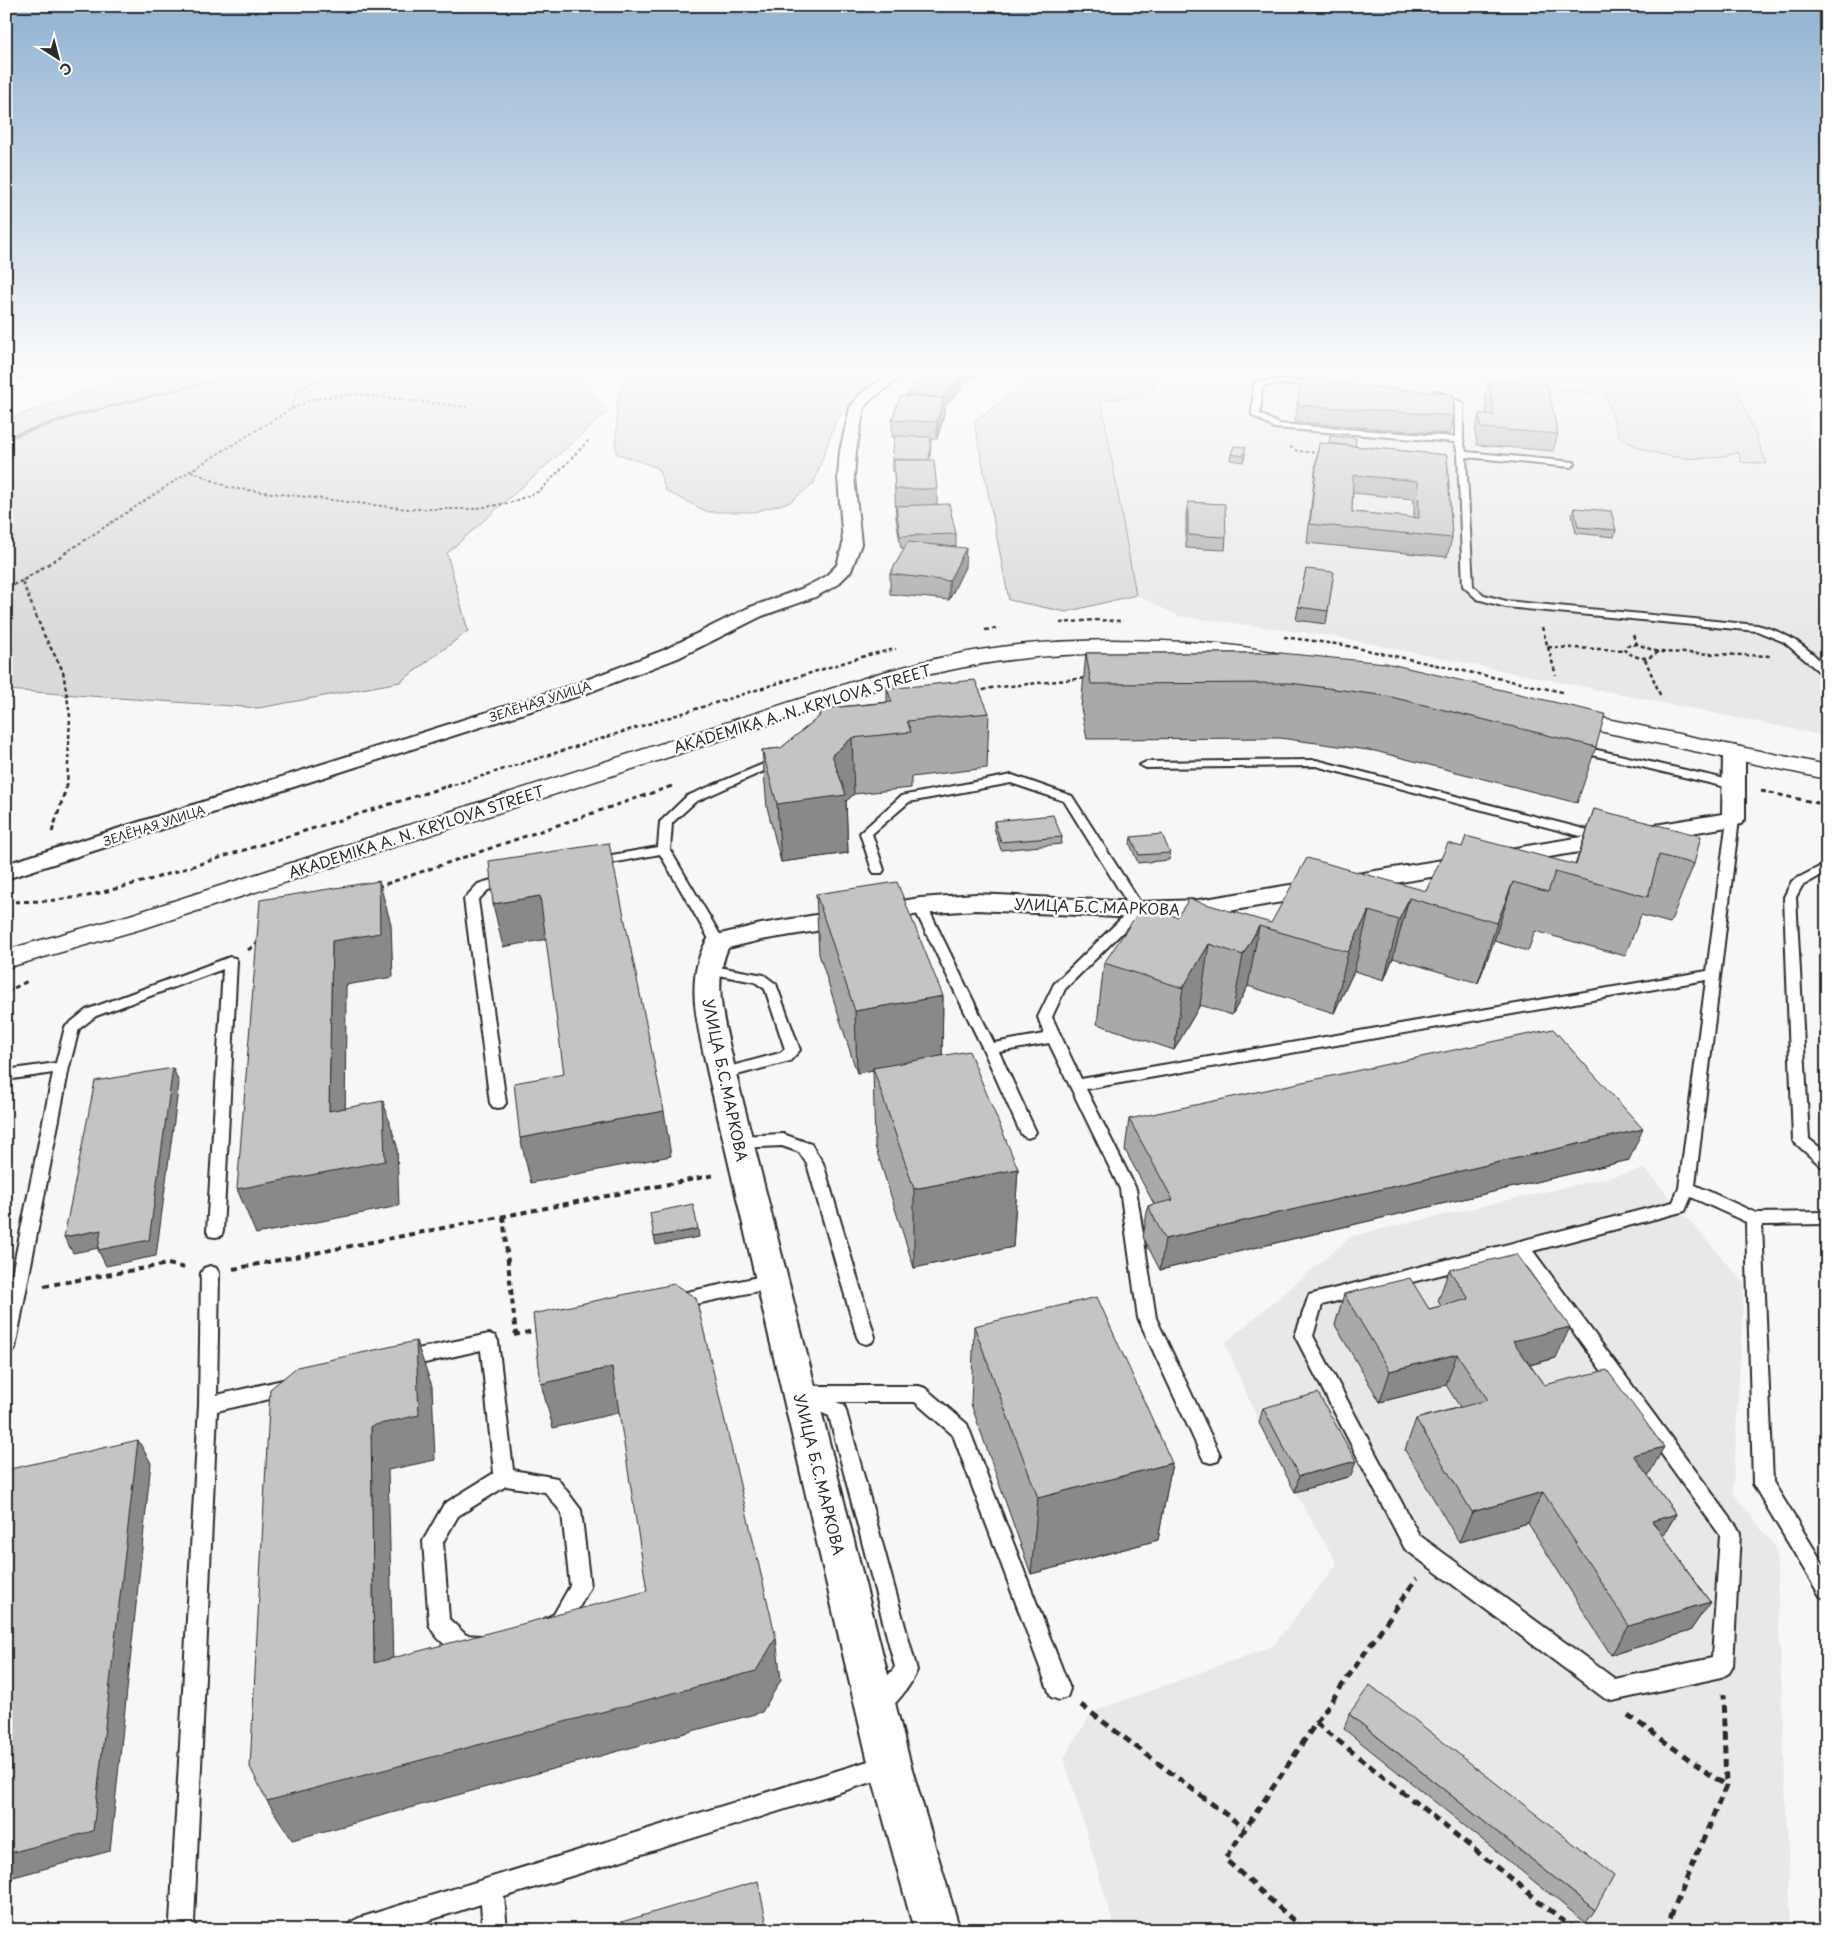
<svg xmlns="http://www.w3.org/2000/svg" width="1833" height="1936" font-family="'Playpen Sans',sans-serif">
  <rect width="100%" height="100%" fill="#f7f7f7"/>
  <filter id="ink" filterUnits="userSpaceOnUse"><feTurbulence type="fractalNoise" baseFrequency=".02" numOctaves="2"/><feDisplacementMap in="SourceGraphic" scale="10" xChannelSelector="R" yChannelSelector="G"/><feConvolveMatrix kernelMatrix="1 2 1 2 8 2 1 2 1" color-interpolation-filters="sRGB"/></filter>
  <g filter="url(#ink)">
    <g fill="#e8e8e8">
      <path d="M1294,368H1798L1827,498V736L1332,636L1178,616L1136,595L1101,400L1152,394L1157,371L1290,378Z"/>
      <path d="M1645,1169L1744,1283L1733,1493L1776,1548L1791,1930H1115L1064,1758L1092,1712L1273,1646L1337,1564L1295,1492L1259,1423L1225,1343L1352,1236Z"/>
    </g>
    <g fill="#d9d9d9" stroke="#828282">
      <path d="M200,368H547L585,383L607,412L447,553L468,631L400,682L259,708L6,690V420L142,371Z"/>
      <path d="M631,368H884L877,372L836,420L814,483L790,502L754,512H708L666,491L658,468L616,453L617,400Z"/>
      <path d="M1047,368H1294L1291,378L1157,371L1152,394L1101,400L1136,595L1066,612L1009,600L974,421Z"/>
      <path d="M1514,368H1588L1595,393L1517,386Z"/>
      <path d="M1597,368H1729L1767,464L1741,462L1738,452C1702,465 1651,458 1619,437Z"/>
    </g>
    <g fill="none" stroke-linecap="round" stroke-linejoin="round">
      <path fill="#7b7b7b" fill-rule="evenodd" d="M258,368H267L79,416L6,440V436L75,414Z"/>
      <defs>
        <g id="lane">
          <path d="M1278,380L1318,382L1322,384L1318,386L1278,384L1262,386L1260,414L1279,424L1455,437V404L1434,395V391H1437L1463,403V440L1466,452L1574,462L1575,464L1571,467L1466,457L1473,586L1484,595L1506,601L1757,625C1789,633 1804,645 1827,667V676L1823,675L1784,642L1757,631L1506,607L1477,599L1463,586L1458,454L1455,442L1274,428L1252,415L1254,384L1258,382Z"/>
          <path d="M1575,745L1734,781L1740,785L1734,789L1571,750L1569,748Z"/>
          <path d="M780,757L784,758L786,760L784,762L695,802L672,823L670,850L725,943L723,946H713L660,854L595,866L589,862L595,858L658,847L660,822L687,796Z"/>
          <path d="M1316,760L1607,835L1609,838L1603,842L1316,766L1146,768L1140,765L1146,762Z"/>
          <path d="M1012,775L1072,796L1145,910L1065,989L1052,1017L1081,1079L1707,971L1727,819L1729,816H1737L1739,819L1695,1185L1756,1213L1827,1212V1224L1762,1225L1773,1482L1827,1570V1599L1820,1596L1753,1484L1746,1222L1691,1197L1685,1211L1533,1251L1737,1527L1740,1533L1733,1666L1729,1673L1722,1677L1612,1701L1604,1698L1405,1549L1295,1336L1309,1295L1673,1202L1679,1188L1706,980L1086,1089L1136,1189L1156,1318L1220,1455L1218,1461L1211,1463L1204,1461L1138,1318L1120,1189L1049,1043L999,1052L1036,1132L1033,1136L1028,1138L1023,1136L1020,1132L983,1049L913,906L920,902L927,906L994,1043L1044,1034L1038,1017L1054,984L1131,909L1064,801L1011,783L909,802L872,834L884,870L882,873H874L872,870L860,833L901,796ZM1518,1255L1720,1535L1712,1658L1615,1679L1419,1535L1313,1336L1322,1305Z"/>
          <path d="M1827,863V872L1802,886L1796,897L1809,1139L1827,1153V1168L1821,1166L1793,1141L1784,897L1792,881Z"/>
          <path d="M508,875L513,876L514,879L513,882L488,890L478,900L506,1103L503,1107L498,1108L493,1107L490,1103L464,899L478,884Z"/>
          <path d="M230,957L235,958L237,961L223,1231L221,1236L215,1237L209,1236L207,1231L223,969L96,1016L79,1029L69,1067L15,1348L12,1353L6,1355V1303L53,1073L6,1080V1070L56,1063L65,1027L86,1010Z"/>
          <path d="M707,965L764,975L776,984L800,1050L790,1061L722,1079L717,1078L715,1074L717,1070L780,1053L785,1049L765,989L755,982L702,972L700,969L702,966Z"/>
          <path d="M783,1134L811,1144L823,1163L875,1337L872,1342L866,1344L860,1342L857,1337L807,1164L799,1152L782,1146L738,1148L732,1146L730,1142L732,1138L738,1136Z"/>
          <path d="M210,1266L216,1268L219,1273L217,1395L287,1379L293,1382L296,1387L293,1392L287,1395L217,1411L194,1922L197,1930H173L170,1922L199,1405L201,1273L204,1268Z"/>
          <path d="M772,1274L778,1276L781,1281L778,1286L772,1288L677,1308L671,1306L668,1301L671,1296L677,1294Z"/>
          <path d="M489,1334L495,1336L498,1341L513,1470L557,1478L581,1510L590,1587L568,1628L510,1658L462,1655C449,1650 434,1637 429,1624L423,1541L444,1504L494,1473L481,1350L403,1368L397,1365L394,1360L397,1355L403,1352ZM506,1486L545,1492L562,1513L570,1586L554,1614L509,1638L466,1635L449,1619L443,1542L458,1516Z"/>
          <path d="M800,1386H919L925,1388L967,1424L1070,1689L1067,1697L1059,1700L1051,1697L953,1435L915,1402H836L844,1405L846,1411L917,1670C911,1685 896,1707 881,1713L873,1710L870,1702L873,1694L895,1667L829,1416L794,1400L791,1394L794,1388Z"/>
          <path d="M888,1755L896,1758L899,1766L896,1774L888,1777L504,1897L507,1930H483L481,1904L398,1930H347L351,1922L359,1918Z"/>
        </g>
        <g id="street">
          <path d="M23,368H44L42,371L6,382V373Z"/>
          <path d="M897,368H913L869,401L864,408L856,451L854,477L861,544L851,571L837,585L815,597L762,616L678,658L587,693L6,879V864L573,685L664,650L748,608L801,589L825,577L837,565L843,544L838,477L840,451L850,408L859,395Z"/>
          <path d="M1734,746L1742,748L1745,753V819L1741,824L1733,826L1199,916L1138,918L976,910L920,914L761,940L728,948C710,988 728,1034 736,1074L911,1766L960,1930H914L869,1766L708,1074C699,1029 682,979 709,937L761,924L920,898L976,894L1138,902L1199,900L1722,814L1723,753L1726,748Z"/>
        </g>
        <g id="secondary">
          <path d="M1113,640C1164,641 1230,641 1279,654L1282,658L1279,662L1272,664C1139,648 1026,647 896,683L148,927L6,968V950L130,915L880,673C918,663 955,653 994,648C1033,642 1073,641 1113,640Z"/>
          <path d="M1564,710L1827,765V779L1556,722L1553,717L1556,712Z"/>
        </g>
      </defs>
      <use href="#lane" stroke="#2b2b2b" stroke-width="4"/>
      <use href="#street" stroke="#2b2b2b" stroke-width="4"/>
      <use href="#secondary" stroke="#2b2b2b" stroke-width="3"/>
      <g stroke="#2b2b2b" stroke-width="2" stroke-dasharray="3 2.5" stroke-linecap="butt">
        <path d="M1421,368L1428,377"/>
        <path d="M1801,368L1827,373"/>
        <path d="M292,409L312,399L353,394L467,407"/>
        <path d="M1290,447L1297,451L1321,453"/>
        <path d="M191,471L230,488L408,509H472L509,503L540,491L590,439"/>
        <path d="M65,553L190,471L291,409L297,391L339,368"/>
      </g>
      <g stroke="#2b2b2b" stroke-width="2.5" stroke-dasharray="4 3" stroke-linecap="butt">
        <path d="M6,588L22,581"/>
        <path d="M1060,623L1094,620L1123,621"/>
        <path d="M1542,627L1556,675"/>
        <path d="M985,630L999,628"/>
        <path d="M1633,635L1637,644L1658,652L1770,656"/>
        <path d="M1284,637L1343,645L1562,692"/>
        <path d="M1637,644L1627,646L1624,650C1635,658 1647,662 1658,652"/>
        <path d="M1548,647L1624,650"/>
        <path d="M1645,659L1661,697"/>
        <path d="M976,692L991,688L1086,678"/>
        <path d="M67,787L70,716L63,671L44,635L22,581L67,552"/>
        <path d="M447,787L868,655L896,649"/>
        <path d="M670,787L672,786"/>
      </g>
      <g stroke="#2b2b2b" stroke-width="3" stroke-dasharray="5 4" stroke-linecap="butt">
        <path d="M1761,791L1827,805"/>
        <path d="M52,832L67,785"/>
        <path d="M377,887L672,786"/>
        <path d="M6,902L47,901L88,896L149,880L451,785"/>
        <path d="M6,905L11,917"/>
        <path d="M248,950L259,942"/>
        <path d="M6,992L28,981"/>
      </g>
      <g stroke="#2b2b2b" stroke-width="4" stroke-dasharray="6 4.5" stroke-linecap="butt">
        <path d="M503,1216L516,1335"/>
        <path d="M233,1269L715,1175"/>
        <path d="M44,1286L168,1264L185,1268"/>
        <path d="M514,1335L538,1330"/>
      </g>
      <g stroke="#2b2b2b" stroke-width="5" stroke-dasharray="8 5.5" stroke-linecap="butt">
        <path d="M1081,1705L1244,1828"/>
        <path d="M1628,1715L1726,1786"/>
        <path d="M1316,1723L1575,1930"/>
        <path d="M1304,1930L1225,1859L1316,1723L1417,1578"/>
        <path d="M1665,1930L1726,1786L1723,1694"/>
      </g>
      <use href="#lane" fill="#fff" fill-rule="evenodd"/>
      <use href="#street" fill="#fff" fill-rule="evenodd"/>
      <use href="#secondary" fill="#fff" fill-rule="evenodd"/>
    </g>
    <g fill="#a9a9a9" stroke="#2b2b2b" fill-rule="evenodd">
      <path d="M937,368H989L968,382L962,381V388L944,407V415L937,439H931L930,460L937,489V505L956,534V547L965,567L949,600L890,594V574L905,548H901L896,518L894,471H892V459L895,437H892V420L907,397V393L937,374Z"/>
      <path d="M1432,368H1460L1459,370H1434Z"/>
      <path d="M1302,378L1348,385L1454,416L1450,434L1295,422Z"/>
      <path d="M1489,380L1558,434L1553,451L1477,445L1475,431L1479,414H1487L1485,396Z"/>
      <path d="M1330,436L1356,438L1355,446L1447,455L1452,538L1447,557L1307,543L1316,461L1319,443L1329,444ZM1353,493L1414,499V518L1352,512Z"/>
      <path d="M1246,453L1243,462L1230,460L1231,454Z"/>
      <path d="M1188,502L1226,537L1225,550L1186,548V515Z"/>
      <path d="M1574,508L1616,530L1614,537L1576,533L1572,514Z"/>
      <path d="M1306,569L1328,611L1326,624L1296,620Z"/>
      <path d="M1086,653H1280L1596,747L1577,803L1375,751L1280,738L1087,739L1081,708Z"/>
      <path d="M887,689L989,713L987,768L911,777V788L854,794L846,801L848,853L781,862L767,807L762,750L781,748L819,717V709L887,702Z"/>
      <path d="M1594,809L1694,864L1670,923L1641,915L1625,956L1535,931L1528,951L1494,941L1478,983L1393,958L1384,980L1354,971L1334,1013L1248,986L1232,1015L1200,1005L1174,1050L1097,1024L1104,963L1177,917L1271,923L1426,891L1462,847L1575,865Z"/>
      <path d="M994,821L1062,837L1061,844L1001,850L994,828Z"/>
      <path d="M1131,837L1170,853L1169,860L1138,863L1130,844Z"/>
      <path d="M816,894L943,996L942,1055L1018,1169L1013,1247L914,1268L875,1146L873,1070L857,1073L819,954Z"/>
      <path d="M1129,1119L1629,1160L1160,1270L1143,1237L1148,1206L1154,1204L1125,1150Z"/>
      <path d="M1449,1270L1556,1358L1530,1365L1544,1385L1648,1476L1676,1514L1663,1536L1710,1602L1690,1631L1611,1655L1528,1523L1459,1542L1405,1450L1416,1419L1460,1407L1446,1385L1380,1402L1335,1325L1344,1294L1429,1309L1441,1306L1438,1301Z"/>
      <path d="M974,1326L1172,1463L1158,1540L1031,1574L971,1404Z"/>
      <path d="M1263,1408L1351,1476L1295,1492L1259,1423Z"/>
      <path d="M1349,1714L1595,1910L1586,1923L1344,1729Z"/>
    </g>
    <g fill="#898989" stroke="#2b2b2b">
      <path d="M973,368H989L968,382V371Z"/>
      <path d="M962,377V388L944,407V415L937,439V422L942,398Z"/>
      <path d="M966,548L965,567L949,600V581Z"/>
      <path d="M852,738L854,794L846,801L848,853L781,862L777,804L832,755Z"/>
      <path d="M379,881L391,924L393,977L346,985L345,1156L329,1111L332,941Z"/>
      <path d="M1513,882L1494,941L1478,983L1497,923Z"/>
      <path d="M540,896L548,939L503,947L493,904Z"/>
      <path d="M1409,898L1393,958L1384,980L1399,920Z"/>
      <path d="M1369,911L1354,971L1334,1013L1348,952Z"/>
      <path d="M1259,926L1248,986L1232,1015L1243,955Z"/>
      <path d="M1209,944L1200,1005L1174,1050L1183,988Z"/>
      <path d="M943,996L942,1058L873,1068V1070L857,1073L855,1011Z"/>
      <path d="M173,1068L179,1083L156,1256L106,1266L98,1250Z"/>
      <path d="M383,1101L397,1146L399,1206L256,1234L237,1189Z"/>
      <path d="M664,1111L671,1156L531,1183L520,1138Z"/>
      <path d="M1643,1129L1629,1160L1160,1270L1165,1239Z"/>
      <path d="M1018,1169L1013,1247L914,1268V1189Z"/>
      <path d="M698,1229L699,1237L656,1245L654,1237Z"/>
      <path d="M101,1230L109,1246L73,1253L64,1237Z"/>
      <path d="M1570,1327L1556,1358L1501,1372L1513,1341Z"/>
      <path d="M416,1341L432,1386L435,1460L388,1470L394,1704L374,1663L371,1426Z"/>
      <path d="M1457,1354L1446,1385L1380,1402L1390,1371Z"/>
      <path d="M612,1367L622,1412L553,1428L541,1384Z"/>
      <path d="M138,1440L151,1463L110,1851L6,1879V1854Z"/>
      <path d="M1664,1447L1647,1478L1633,1455Z"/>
      <path d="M1356,1461L1351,1476L1295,1492L1299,1476Z"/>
      <path d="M1172,1463L1158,1540L1031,1574L1038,1498Z"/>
      <path d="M1543,1492L1528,1523L1459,1542L1472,1512Z"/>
      <path d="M1676,1514L1658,1544L1652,1521Z"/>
      <path d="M1710,1602L1690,1631L1611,1655L1629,1626Z"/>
      <path d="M776,1638L781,1680L762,1712L292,1840L267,1801Z"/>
    </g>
    <g fill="#c4c4c4" stroke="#2b2b2b" fill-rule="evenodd">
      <path d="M952,368H973L968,371Z"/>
      <path d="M928,373L962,377L942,398L907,393Z"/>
      <path d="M1302,378L1348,382V385L1453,394L1454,416L1297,405Z"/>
      <path d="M1489,380L1547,384L1558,434L1481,428L1479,414L1494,415Z"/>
      <path d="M900,396L944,398L937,422L892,420Z"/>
      <path d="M895,436L931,437L929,460L892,459Z"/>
      <path d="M1330,436L1356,438L1355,446L1329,443Z"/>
      <path d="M1319,443L1447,455L1452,538L1310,524ZM1353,475L1418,481L1419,518L1352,512Z"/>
      <path d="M1234,446L1246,447L1243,456L1231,454Z"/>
      <path d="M894,460H934L937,489H895Z"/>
      <path d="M1188,502L1225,504L1226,537L1188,535Z"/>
      <path d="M949,504L956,534L900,536L896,506Z"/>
      <path d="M1574,508L1611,511L1616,530L1578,527Z"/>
      <path d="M908,542L966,548L949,581L890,574Z"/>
      <path d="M1306,569L1334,572L1328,611L1298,607Z"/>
      <path d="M1086,653H1280L1386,663L1605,714L1596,747L1387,696L1290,683L1091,684Z"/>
      <path d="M975,680L989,713L907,721L911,732L852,738L832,755L846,795L777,804L762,750L781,748L821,715L819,709L892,702L887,689Z"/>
      <path d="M1594,809L1701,836L1694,864L1659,855L1648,897L1555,872L1548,892L1513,882L1497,923L1409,898L1399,920L1369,911L1348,952L1259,926L1243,955L1209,944L1183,988L1104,963L1142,907L1177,917L1189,899L1271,923L1307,858L1426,891L1448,843L1462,847L1466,836L1576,865Z"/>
      <path d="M1053,815L1062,837L1001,842L994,821Z"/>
      <path d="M1162,834L1170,853L1139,855L1131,837Z"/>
      <path d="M609,843L664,1111L520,1138L514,1083L564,1074L540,896L493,904L489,861Z"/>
      <path d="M379,881L380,933L332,941L329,1111L383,1101L385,1161L237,1189L260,900Z"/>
      <path d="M897,882L943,996L855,1011L816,894Z"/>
      <path d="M1553,1029L1643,1129L1165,1239L1148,1206L1173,1200L1129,1119Z"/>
      <path d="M969,1051L1018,1169L914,1189L873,1068Z"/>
      <path d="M173,1068L149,1240L98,1250L101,1230L64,1237L95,1081Z"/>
      <path d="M693,1204L698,1229L654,1237L650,1213Z"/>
      <path d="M1516,1254L1570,1327L1513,1341L1544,1385L1607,1370L1664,1447L1633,1455L1676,1514L1652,1521L1710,1602L1629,1626L1543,1492L1472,1512L1416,1419L1488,1400L1457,1354L1390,1371L1344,1294L1410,1278L1429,1309L1469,1299L1449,1270Z"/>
      <path d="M674,1284L696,1298L776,1638L756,1671L267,1801L250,1767L270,1389L297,1367L416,1341L419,1415L371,1426L374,1663L647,1591L612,1367L541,1384L533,1314Z"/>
      <path d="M1097,1297L1172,1463L1038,1498L974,1326Z"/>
      <path d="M1318,1393L1356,1461L1299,1476L1263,1408Z"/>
      <path d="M138,1440L93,1831L6,1854V1470Z"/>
      <path d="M1370,1685L1614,1875L1595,1910L1349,1714Z"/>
      <path d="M758,1881L768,1930H595Z"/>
    </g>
  </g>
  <linearGradient id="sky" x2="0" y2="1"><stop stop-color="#91b2d2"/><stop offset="0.58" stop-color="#fbfbfb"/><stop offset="1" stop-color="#fbfbfb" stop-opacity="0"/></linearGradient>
  <rect width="1833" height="639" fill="url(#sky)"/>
  <g text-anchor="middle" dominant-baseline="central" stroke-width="5" stroke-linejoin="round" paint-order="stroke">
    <g font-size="12" fill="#2b2b2b" stroke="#fff">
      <text transform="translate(540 701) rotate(-18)">ЗЕЛЁНАЯ УЛИЦА</text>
      <text transform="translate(154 825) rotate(-18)">ЗЕЛЁНАЯ УЛИЦА</text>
    </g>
    <g font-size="15" fill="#2b2b2b" stroke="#fff">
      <text transform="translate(802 708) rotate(-17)">AKADEMIKA A. N. KRYLOVA STREET</text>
      <text transform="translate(416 831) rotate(-18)">AKADEMIKA A. N. KRYLOVA STREET</text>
      <text transform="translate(1097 906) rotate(2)">УЛИЦА Б.С.МАРКОВА</text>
      <text transform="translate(726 1080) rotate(78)">УЛИЦА Б.С.МАРКОВА</text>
      <text transform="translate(820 1474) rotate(76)">УЛИЦА Б.С.МАРКОВА</text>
    </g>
  </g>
  <rect width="1833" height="1936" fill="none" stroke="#fff" stroke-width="25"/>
  <rect x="12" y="12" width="1808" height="1911" fill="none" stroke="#2b2b2b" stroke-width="2" filter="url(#ink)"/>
  <g transform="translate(58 58) rotate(144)" stroke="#ffffff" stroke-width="4" paint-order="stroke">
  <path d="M0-4L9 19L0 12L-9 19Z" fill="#2b2b2b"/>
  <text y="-8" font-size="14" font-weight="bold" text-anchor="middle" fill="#2b2b2b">С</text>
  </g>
</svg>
